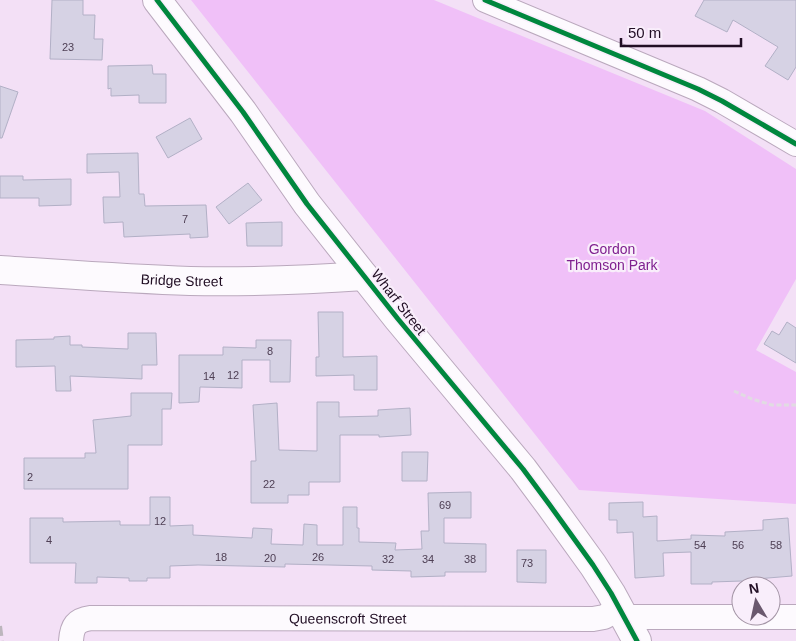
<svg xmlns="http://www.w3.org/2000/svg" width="796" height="641" font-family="Arial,sans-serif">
  <rect width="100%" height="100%" fill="#f3e0f6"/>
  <path fill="#f0c0f8" d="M191,0H434L705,111L796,169V279L756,350L796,372V504L579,490Z"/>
  <g fill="#d6d2e4" stroke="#b2b0c6">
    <path d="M52,0H83V15H95L94,39H103L102,60L50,59Z"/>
    <path d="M704,0H796V67L788,80L765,66L778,47L733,20L727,32L695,16Z"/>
    <path d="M152,65L153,74H166V103H139V95L111,96V88L108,89V66Z"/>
    <path d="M0,86L18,92L2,138H0Z"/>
    <path d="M190,118L202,139L168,158L156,137Z"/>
    <path d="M138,153L139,194H144L145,206L206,205L208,237L190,238V234L124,237L123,222L104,223L103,197H120L119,172L87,173V154Z"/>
    <path d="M0,176H23V180L71,179V205L39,206V198H0Z"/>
    <path d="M248,183L262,200L229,224L216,207Z"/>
    <path d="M282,222V246H247L246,223Z"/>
    <path d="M318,312H343V357L377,356V390H354V375L316,376V357H319Z"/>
    <path d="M787,322L796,328V363L764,344L772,331L779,335Z"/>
    <path d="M128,333H156L157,365H142V379L70,376L71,391H56L55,366L16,367V340L54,339V337L70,336V345H82V347L128,349Z"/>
    <path d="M256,340H291L290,382H270V360H242V388L200,387L199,402L179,403V355H223V347L256,348Z"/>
    <path d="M131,393H172L171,409H162V445H128V489H24V458H85V453H96L93,420L131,416Z"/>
    <path d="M317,402H339V417L378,416V410L410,408L411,435L379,437V435H340V482H309V495H288V503H251V461H256L253,405L277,403L279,450L317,451Z"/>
    <path d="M402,452H428L427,481H402Z"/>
    <path d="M471,492V518H444V543L486,544V572H445V576L411,577V571L372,570V566L285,564V567L198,565L170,566V578H147V581H129V578L97,577V583H75L76,563H30V518H63V522L120,521V525H150V497H170V526L193,525V535L252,538L253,528L272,529L271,544L303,545L304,524L317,525V545H343V507H357V528H359V542L396,543L395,550L422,549L421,531H429L428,493Z"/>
    <path d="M643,502V517L657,516V541L691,539V535L725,536V532L763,530V520L788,518L792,576L756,579L757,586H742V581L712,582V584H691V552L663,553L664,576L635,578L633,532L617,533V520H609V503Z"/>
    <path d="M517,550H546V583L517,582Z"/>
  </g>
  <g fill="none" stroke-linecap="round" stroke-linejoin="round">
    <defs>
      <g id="minor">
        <path d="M485,0L698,89L722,101L796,144"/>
        <path d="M623,617H796"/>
        <path id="s1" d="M71,641C72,626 76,620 91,618L593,619L604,617L619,609"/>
      </g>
      <g id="major">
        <path d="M157,0L243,112L307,204L398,319L523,469L549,504L593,565L611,593L637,641"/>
        <path id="s2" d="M0,270C63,274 126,279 190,281C248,282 306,280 364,276"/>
      </g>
    </defs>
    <use href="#minor" stroke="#baa8bd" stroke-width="26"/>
    <use href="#major" stroke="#baa8bd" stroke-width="30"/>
    <path stroke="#e1dbe2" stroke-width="3" stroke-dasharray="5 2.5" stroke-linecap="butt" d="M734,391L752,399L772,405H796"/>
    <use href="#minor" stroke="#fdfafe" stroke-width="24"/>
    <use href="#major" stroke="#fdfafe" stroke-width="28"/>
    <path stroke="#bcb6bd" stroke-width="4" stroke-dasharray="10 5" stroke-linecap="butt" d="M0,626L2,641"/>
    <defs>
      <g id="cycleway">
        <path d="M157,0L243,112L307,204L398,319L523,469L549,504L593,565L611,593L637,641"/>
        <path d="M485,0L698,89L722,101L796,144"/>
      </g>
    </defs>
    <use href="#cycleway" stroke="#f9eefb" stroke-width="8"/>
    <use href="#cycleway" stroke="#00873e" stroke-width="5"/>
  </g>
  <g text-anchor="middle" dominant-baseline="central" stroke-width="4.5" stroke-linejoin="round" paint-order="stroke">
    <g font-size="11" fill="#4f4055">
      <text x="68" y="47">23</text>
      <text x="185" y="219">7</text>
      <text x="270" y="351">8</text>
      <text x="233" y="375">12</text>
      <text x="209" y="376">14</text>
      <text x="30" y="477">2</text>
      <text x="269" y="484">22</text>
      <text x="445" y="505">69</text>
      <text x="160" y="521">12</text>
      <text x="49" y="540">4</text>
      <text x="700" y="545">54</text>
      <text x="738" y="545">56</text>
      <text x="776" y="545">58</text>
      <text x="221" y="557">18</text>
      <text x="318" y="557">26</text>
      <text x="270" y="558">20</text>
      <text x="388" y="559">32</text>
      <text x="428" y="559">34</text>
      <text x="470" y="559">38</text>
      <text x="527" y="563">73</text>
    </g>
    <g font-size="14" fill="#7f1f8f" stroke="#f9eefb">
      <text x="612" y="249">Gordon<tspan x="612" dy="16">Thomson Park</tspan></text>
    </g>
    <g font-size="14" fill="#210e24" stroke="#f9eefb">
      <text stroke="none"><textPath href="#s2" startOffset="182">Bridge Street</textPath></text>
      <text transform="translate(399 302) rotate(52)">Wharf Street</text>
      <text stroke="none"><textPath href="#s1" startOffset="291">Queenscroft Street</textPath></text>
    </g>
  </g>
  <g transform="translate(756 601) rotate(351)"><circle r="24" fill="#f9eefb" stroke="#a394a5"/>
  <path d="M0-4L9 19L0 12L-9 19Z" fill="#6a586e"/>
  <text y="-8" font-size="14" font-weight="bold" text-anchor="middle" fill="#210e24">N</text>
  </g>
  <path d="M621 38v8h120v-8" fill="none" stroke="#210e24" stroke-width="2.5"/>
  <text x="628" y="38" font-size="15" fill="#210e24" stroke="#f9eefb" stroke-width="4" paint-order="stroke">50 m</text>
</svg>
